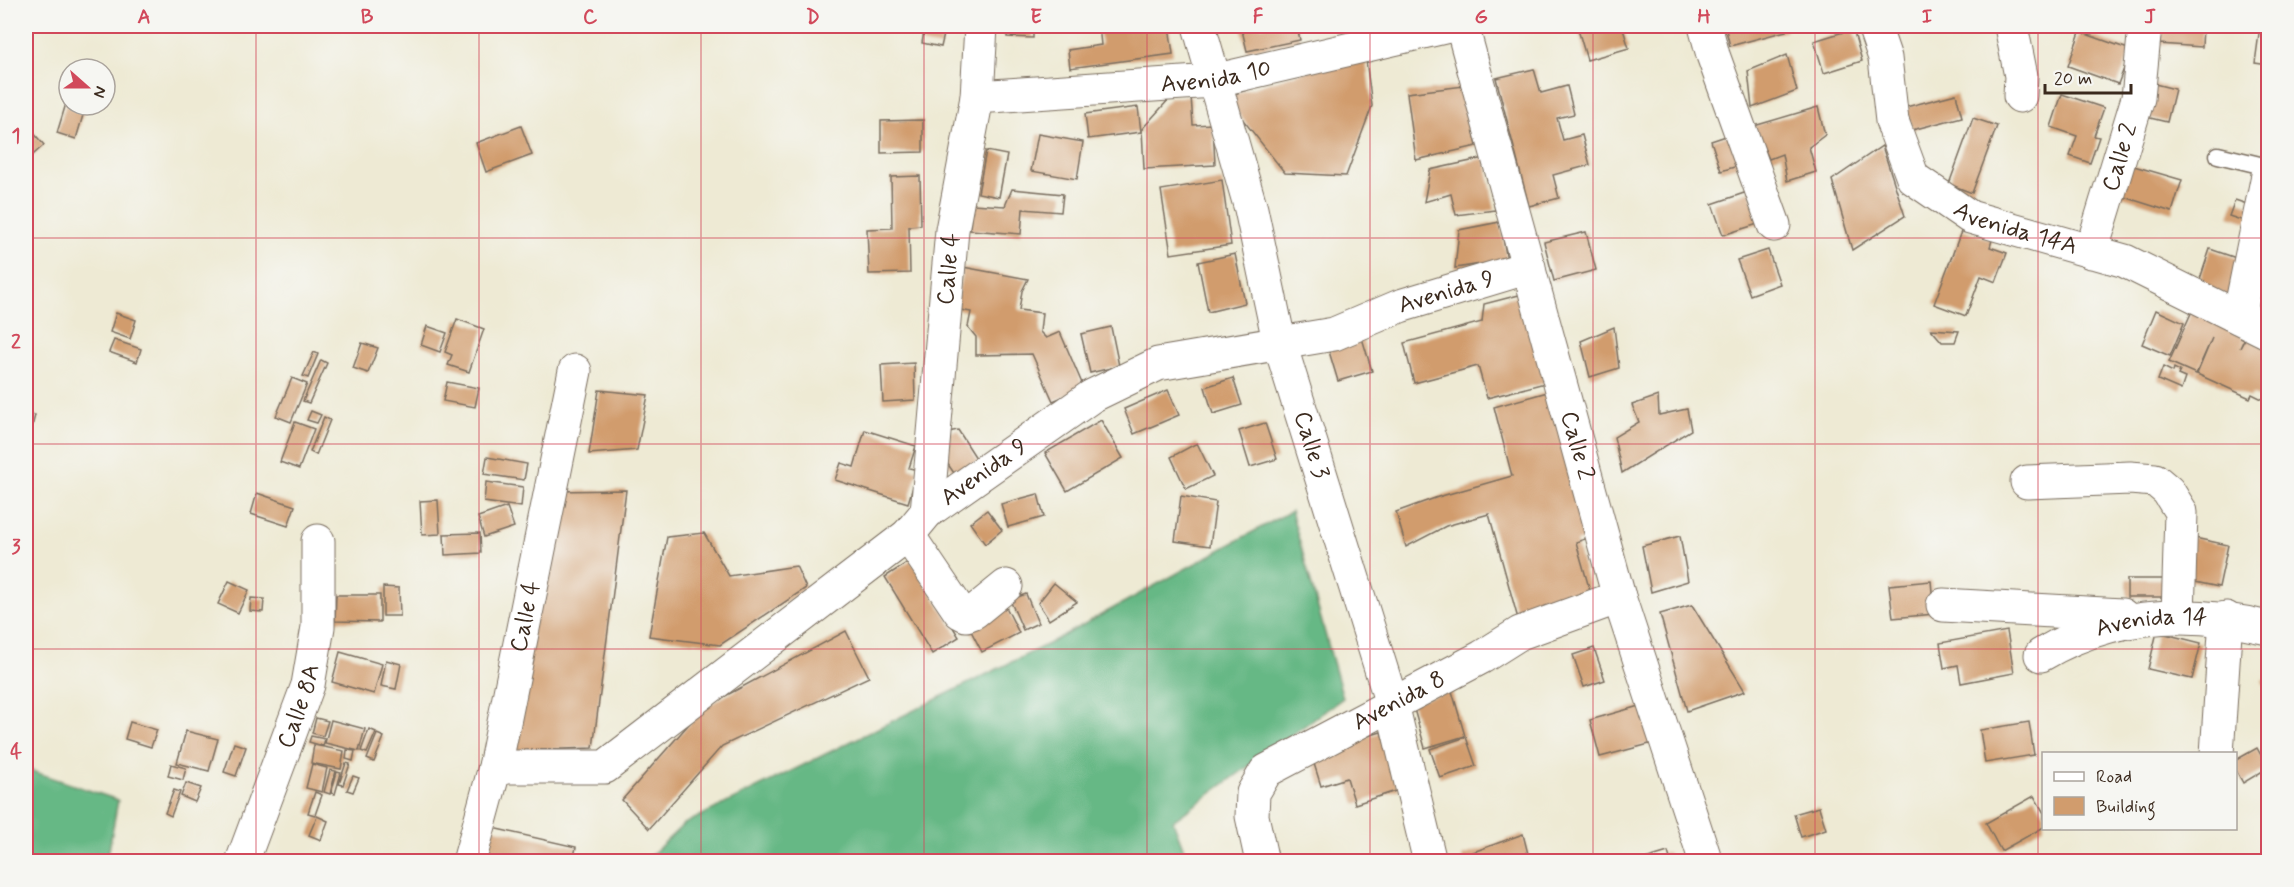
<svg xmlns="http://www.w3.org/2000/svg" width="2294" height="887" font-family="Mynerve,sans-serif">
  <rect width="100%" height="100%" fill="#f6f6f2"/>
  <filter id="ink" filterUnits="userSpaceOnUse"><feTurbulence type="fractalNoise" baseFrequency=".0167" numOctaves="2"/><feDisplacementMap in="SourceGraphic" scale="12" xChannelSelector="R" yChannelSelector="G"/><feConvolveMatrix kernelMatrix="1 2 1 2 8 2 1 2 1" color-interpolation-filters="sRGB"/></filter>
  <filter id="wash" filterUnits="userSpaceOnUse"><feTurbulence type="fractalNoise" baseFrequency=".008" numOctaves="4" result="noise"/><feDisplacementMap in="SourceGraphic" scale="24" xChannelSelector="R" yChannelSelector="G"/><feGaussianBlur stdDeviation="1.35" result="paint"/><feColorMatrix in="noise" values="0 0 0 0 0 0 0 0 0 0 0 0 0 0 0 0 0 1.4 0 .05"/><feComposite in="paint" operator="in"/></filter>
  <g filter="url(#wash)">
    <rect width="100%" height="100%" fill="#eeead4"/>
    <g fill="#66b885" stroke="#507152" stroke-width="1.5">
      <path d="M1291,511L1343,698L1173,821L1188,861L644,862L684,824L1048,644Z"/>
      <path d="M26,769L118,800L107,861H26Z"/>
    </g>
    <g id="blocks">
      <g fill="#d19c6d">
        <path d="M925,26H946L941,47L922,43Z"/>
        <path d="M1008,26H1033V38L1007,37Z"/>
        <path d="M1099,26H1169L1173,54L1070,68L1068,50L1101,45Z"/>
        <path d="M1241,26H1297L1300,40L1247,51Z"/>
        <path d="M1577,26H1622L1629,48L1587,60Z"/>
        <path d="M1725,26H1784L1786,31L1730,46Z"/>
        <path d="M2161,26H2203L2202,47L2159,44Z"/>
        <path d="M2260,26H2268V65L2255,63Z"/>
        <path d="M1853,29L1862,61L1824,73L1814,41Z"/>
        <path d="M2080,32L2131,50L2118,84L2068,66Z"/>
        <path d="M1365,52L1372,106L1346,176L1285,173L1225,97Z"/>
        <path d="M1787,55L1797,91L1752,108L1748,71Z"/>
        <path d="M1534,69L1541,93L1567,86L1574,114L1557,118L1563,140L1582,135L1590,165L1553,175L1559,198L1529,206L1496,78Z"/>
        <path d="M2155,84L2175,89L2167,122L2146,117Z"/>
        <path d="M1464,86L1477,146L1416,160L1407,93Z"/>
        <path d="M1956,94L1962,117L1912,130L1906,107Z"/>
        <path d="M2062,94L2104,108L2094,136L2099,137L2090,163L2070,156L2077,136L2051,127Z"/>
        <path d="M1191,96L1193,125L1213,124L1215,165L1144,169L1142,129L1170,98Z"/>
        <path d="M68,97L69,105H86L76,139L57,133Z"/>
        <path d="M1138,107L1141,132L1088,139L1085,114Z"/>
        <path d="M1818,107L1825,135L1809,147L1816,172L1787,181L1782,154L1769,159L1754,126Z"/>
        <path d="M1973,118L1997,126L1972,193L1949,184Z"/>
        <path d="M923,120V152L881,153V121Z"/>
        <path d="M521,126L532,155L486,172L476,143Z"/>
        <path d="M31,130L44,145L26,161V135Z"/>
        <path d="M1038,134L1083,142L1077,179L1031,171Z"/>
        <path d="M1732,134L1741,165L1721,171L1711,141Z"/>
        <path d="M1882,146L1905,216L1852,250L1832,180Z"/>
        <path d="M986,151L1007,155L999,197L978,193Z"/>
        <path d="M1485,158L1495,210L1456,215L1451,194L1424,202L1430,170Z"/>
        <path d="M2127,164L2182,180L2172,212L2118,195Z"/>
        <path d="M920,176L921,225L909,226L910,273L869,274L867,229L892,228L891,177Z"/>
        <path d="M1222,180L1231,245L1171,254L1161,190Z"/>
        <path d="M1012,189L1063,194L1061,212L1023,209L1021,234L970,230L972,204L1005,206Z"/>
        <path d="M1750,191L1761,223L1723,235L1712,204Z"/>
        <path d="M2235,200L2253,206L2247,222L2229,216Z"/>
        <path d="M1500,222L1507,260L1455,268L1459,230Z"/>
        <path d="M1962,229L1992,240L1990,247L2007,253L1996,282L1981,276L1966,316L1934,304Z"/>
        <path d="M1586,232L1596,270L1554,281L1544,242Z"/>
        <path d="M2210,249L2242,260L2230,296L2198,285Z"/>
        <path d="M1768,250L1780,284L1750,295L1737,260Z"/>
        <path d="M1235,254L1245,303L1208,312L1198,262Z"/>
        <path d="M963,267L1028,279L1022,291L1019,310L1042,313L1040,332L1046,338L1060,332L1084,388L1053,401L1032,354L976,355V337L968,327L971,312L955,309Z"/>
        <path d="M1523,294L1545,383L1487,398L1478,366L1414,383L1404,343L1482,322L1484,304Z"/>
        <path d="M2156,310L2184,323L2170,356L2142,344Z"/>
        <path d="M2192,311L2245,337L2240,348L2246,337L2268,348V402L2252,394L2250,398L2197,374L2212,338L2196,374L2169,362Z"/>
        <path d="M116,313L136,320L130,339L110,332Z"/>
        <path d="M457,319L484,329L469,372L448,365L452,355L445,352Z"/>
        <path d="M427,326L447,333L440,352L421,345Z"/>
        <path d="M1111,327L1119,366L1090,373L1081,334Z"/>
        <path d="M1614,327L1619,368L1590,377L1581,341Z"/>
        <path d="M1931,329L1959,331L1955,342H1942Z"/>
        <path d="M1362,338L1372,371L1338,381L1328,348Z"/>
        <path d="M114,340L141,349L137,362L109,352Z"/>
        <path d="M362,343L378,348L368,373L353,368Z"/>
        <path d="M314,352L318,354L308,378L303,376Z"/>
        <path d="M321,360L327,363L309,403L303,401Z"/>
        <path d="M914,363L915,400L883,402L881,365Z"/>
        <path d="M2163,367L2173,372L2174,368L2180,371L2178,375L2185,378L2181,390L2158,380Z"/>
        <path d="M292,378L307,384L291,422L276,416Z"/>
        <path d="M1233,378L1242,405L1213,414L1205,387Z"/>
        <path d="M447,382L479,388L475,407L443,401Z"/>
        <path d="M599,390L648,395L637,450L589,454Z"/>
        <path d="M1168,390L1179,415L1134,434L1124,409Z"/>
        <path d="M1551,391L1591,537L1576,542L1592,598L1518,619L1489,514L1446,526L1406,547L1396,512L1438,497L1512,476L1494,407Z"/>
        <path d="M1658,396L1659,415L1687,409L1691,430L1622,473L1614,437L1639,422L1632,405Z"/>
        <path d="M311,411L321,415L317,423L307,420Z"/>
        <path d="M26,413L35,415L29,439L26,438Z"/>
        <path d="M324,417L330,420L316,455L310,452Z"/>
        <path d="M1101,420L1123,458L1067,491L1045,453Z"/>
        <path d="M295,422L314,429L299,469L280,462Z"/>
        <path d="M1265,423L1277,459L1250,467L1239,431Z"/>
        <path d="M865,430L916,446L909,468L918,470L908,503L835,480L841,463L854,467Z"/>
        <path d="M958,430L978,461L956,476L943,457L948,432Z"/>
        <path d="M1197,443L1213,476L1186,489L1171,457Z"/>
        <path d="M487,457L527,464L524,480L484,474Z"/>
        <path d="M486,482L523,487L521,507L484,502Z"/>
        <path d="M626,490L593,748L506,751L556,491Z"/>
        <path d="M257,493L295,506L288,526L251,514Z"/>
        <path d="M1038,494L1044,517L1008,527L1001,504Z"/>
        <path d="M1181,496L1216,502L1210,546L1175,541Z"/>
        <path d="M438,500L440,534L422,535L420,501Z"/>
        <path d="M507,507L514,527L484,537L478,517Z"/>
        <path d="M987,510L1002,530L985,544L970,523Z"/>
        <path d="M480,533L481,553L445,555L444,534Z"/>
        <path d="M704,533L729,576L796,566L806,588L720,645L649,636L667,537Z"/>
        <path d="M1680,536L1688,581L1651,592L1642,546Z"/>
        <path d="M2190,537L2228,545L2219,587L2181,579Z"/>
        <path d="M911,560L959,637L932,654L885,577Z"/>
        <rect x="2127" y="579" width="37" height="18"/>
        <path d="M229,581L249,590L238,613L218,604Z"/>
        <path d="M1931,581L1934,614L1893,618L1889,585Z"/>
        <path d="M1054,583L1077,602L1049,620L1038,603Z"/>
        <path d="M383,587L399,588L400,616H383Z"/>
        <path d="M1026,594L1038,623L1023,630L1010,600Z"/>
        <path d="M336,595H380V622L335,621Z"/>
        <path d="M251,598L264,599L263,612L250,611Z"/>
        <path d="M1692,605L1745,691L1687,711L1660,614Z"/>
        <path d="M1006,607L1019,633L982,652L969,627Z"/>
        <path d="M846,631L869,677L722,746L649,829L622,800L703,708Z"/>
        <path d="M2007,631L2014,673L1961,683L1958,665L1944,668L1940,643Z"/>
        <path d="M2157,632L2201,643L2192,679L2148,669Z"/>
        <path d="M1594,648L1605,680L1584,687L1573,655Z"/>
        <path d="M340,652L382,664L374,694L332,682Z"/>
        <path d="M386,660L401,664L396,689L381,686Z"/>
        <path d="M2268,677V697L2262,680Z"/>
        <path d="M1452,691L1465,736L1425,748L1412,702Z"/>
        <path d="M1646,704L1657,742L1600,757L1590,720Z"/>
        <path d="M316,718L328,721L323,736L312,733Z"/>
        <path d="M331,720L365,729L359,751L325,743Z"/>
        <path d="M130,722L157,730L151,747L125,739Z"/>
        <path d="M2029,722L2034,755L1985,763L1980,730Z"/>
        <path d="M369,729L376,732L367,753L361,751Z"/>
        <path d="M186,731L218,739L209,771L177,763Z"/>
        <path d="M1381,732L1399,790L1355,804L1347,778L1321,786L1311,754Z"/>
        <path d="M377,734L384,737L374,762L367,759Z"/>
        <path d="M311,736L325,739L323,746L309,742Z"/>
        <path d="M1466,737L1476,766L1440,778L1430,749Z"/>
        <path d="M234,743L246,747L236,776L224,772Z"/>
        <path d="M314,745L344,751L341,769L311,763Z"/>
        <path d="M2257,748L2268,768L2243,783L2236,770V760Z"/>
        <path d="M347,750L355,751L353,761L346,759Z"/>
        <path d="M346,763L350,764L343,785L339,784Z"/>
        <path d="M171,764L186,768L183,780L168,776Z"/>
        <path d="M312,764L327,768L322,792L306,788Z"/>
        <path d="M330,770L336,771L330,794L324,792Z"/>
        <path d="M337,772L341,773L335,794L331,793Z"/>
        <path d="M353,776L359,778L353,792L347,790Z"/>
        <path d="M186,783L201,788L195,802L181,796Z"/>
        <path d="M174,790L180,792L171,816L165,813Z"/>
        <path d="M315,792L322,795L315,815L308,813Z"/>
        <path d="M2034,796L2044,813V827L2001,851L1986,823Z"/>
        <path d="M1819,807L1826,829L1801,837L1794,814Z"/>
        <path d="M317,816L328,821L321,840L309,835Z"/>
        <path d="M488,827L576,847L573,862H478Z"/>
        <path d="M1523,834L1530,862H1463L1462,856Z"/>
        <path d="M1668,852L1671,862H1639L1638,861Z"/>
      </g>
    </g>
  </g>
  <g filter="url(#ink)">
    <use href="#blocks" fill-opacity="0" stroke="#7a6d5e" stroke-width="1.5"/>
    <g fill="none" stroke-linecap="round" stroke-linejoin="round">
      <defs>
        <path id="service" d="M2218,155L2268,167"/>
        <g id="minor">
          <path id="s1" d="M1199,26L1251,209L1279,341L1392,704L1430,862"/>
          <path id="s2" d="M1462,26L1619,597L1706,862"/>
          <path d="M1705,26L1713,55L1774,225"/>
          <path id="s3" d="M1874,26L1885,58L1892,121L1913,178L1970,217L2125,261L2268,332"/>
          <path d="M2011,26L2021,76L2020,96"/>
          <path id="s4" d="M977,97L1213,81L1449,26"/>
          <path id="s5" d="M2091,252L2138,98L2145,26"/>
          <path d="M2239,317L2268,175"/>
          <path d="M2027,482L2130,478L2155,480L2168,491L2181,512L2178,617"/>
          <path id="s6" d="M927,512L952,230L977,97L981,26"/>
          <path d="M908,535L960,612L966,615L974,612L1006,586"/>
          <path d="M1943,605L2122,615"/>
          <path id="s7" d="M2041,655C2112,612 2190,609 2268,628"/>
          <path d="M2217,754L2226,618"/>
          <path id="s8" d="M495,767H605L908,535L927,512L1092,396L1158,364L1334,334L1400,306L1529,267"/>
          <path id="s9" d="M242,862L308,685L318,627V541"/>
          <path id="s10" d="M469,862L495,767L575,371"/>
          <path id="s11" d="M1262,862L1252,816L1253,793L1266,771L1482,657L1520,633L1619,597"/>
        </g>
      </defs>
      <use href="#service" stroke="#7a6d5e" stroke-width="19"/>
      <use href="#minor" stroke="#7a6d5e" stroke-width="35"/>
      <use href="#service" stroke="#fff" stroke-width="16"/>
      <use href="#minor" stroke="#fff" stroke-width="33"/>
    </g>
  </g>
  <path fill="none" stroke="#d1495b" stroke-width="1.5" stroke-opacity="0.55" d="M256,26V862M479,26V862M701,26V862M924,26V862M1147,26V862M1370,26V862M1593,26V862M1815,26V862M2038,26V862M26,238H2268M26,444H2268M26,649H2268"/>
  <g text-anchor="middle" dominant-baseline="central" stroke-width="4.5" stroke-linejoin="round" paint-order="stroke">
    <g font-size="24" fill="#3b2a1e" stroke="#f6f6f2">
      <text stroke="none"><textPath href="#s4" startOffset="240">Avenida 10</textPath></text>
      <text stroke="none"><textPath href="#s5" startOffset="99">Calle 2</textPath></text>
      <text stroke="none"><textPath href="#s3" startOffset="274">Avenida 14A</textPath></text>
      <text stroke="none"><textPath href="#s6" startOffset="244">Calle 4</textPath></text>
      <text stroke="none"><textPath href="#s8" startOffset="1095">Avenida 9</textPath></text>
      <text stroke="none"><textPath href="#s1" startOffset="434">Calle 3</textPath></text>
      <text stroke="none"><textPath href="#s2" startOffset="435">Calle 2</textPath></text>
      <text stroke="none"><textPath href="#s8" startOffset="591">Avenida 9</textPath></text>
      <text stroke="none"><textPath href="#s10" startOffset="252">Calle 4</textPath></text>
      <text stroke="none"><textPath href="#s7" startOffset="117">Avenida 14</textPath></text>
      <text stroke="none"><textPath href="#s11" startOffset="246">Avenida 8</textPath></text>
      <text stroke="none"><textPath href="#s9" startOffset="166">Calle 8A</textPath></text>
    </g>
  </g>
  <rect width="2294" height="887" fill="none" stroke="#f6f6f2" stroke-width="66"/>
  <rect x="2042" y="752" width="195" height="78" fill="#f6f6f2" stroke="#aba49d" stroke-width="1.5"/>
  <rect x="2054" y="772" width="30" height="9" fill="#ffffff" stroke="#aba49d" stroke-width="1.5"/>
  <text x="2096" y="782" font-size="18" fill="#3b2a1e">Road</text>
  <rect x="2054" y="797" width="30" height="18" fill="#d19c6d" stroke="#aba49d" stroke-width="1.5"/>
  <text x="2096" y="812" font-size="18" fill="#3b2a1e">Building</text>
  <g transform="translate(87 87) rotate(111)"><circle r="28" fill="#f6f6f2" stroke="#aba49d" stroke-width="1.5"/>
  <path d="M0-4.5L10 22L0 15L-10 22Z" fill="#d1495b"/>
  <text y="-9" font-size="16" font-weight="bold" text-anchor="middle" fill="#3b2a1e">N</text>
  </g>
  <path d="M2045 84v9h86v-9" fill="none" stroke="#3b2a1e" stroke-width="3"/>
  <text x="2054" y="84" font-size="18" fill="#3b2a1e" stroke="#f6f6f2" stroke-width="4.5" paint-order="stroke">20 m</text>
  <rect x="33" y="33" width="2228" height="821" fill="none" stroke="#d1495b" stroke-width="2"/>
  <g font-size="20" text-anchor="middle" font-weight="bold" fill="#d1495b">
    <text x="144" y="23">A</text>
    <text x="367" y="23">B</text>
    <text x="590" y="23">C</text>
    <text x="813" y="23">D</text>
    <text x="1036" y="23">E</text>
    <text x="1258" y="23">F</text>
    <text x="1481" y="23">G</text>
    <text x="1704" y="23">H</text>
    <text x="1927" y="23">I</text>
    <text x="2150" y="23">J</text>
    <text x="16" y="142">1</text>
    <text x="16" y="348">2</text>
    <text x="16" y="553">3</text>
    <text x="16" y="758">4</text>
  </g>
</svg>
